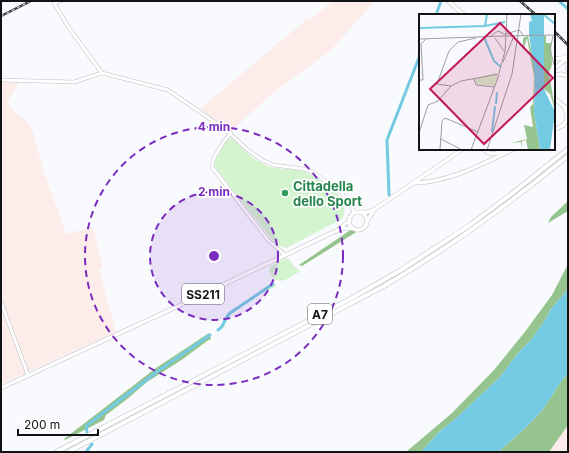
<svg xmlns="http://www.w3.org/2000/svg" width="569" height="453" font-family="Inter,sans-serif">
  <rect width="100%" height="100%" fill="#f8fafe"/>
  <g fill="#fcecea">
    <path d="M333,1H375L331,50L273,93L231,131L200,109L307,19L309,18L310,20Z"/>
    <path d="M1,82L19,83L8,101L10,107L28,123L32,129L44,172L66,234L93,227L103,268L99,270L116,332L1,384Z"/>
    <path d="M568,425V452H549L553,445Z"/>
  </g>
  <g fill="#d4f3cf">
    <path d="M231,138C236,140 238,145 242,148C249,156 258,162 268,166C278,170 290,168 301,171C319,175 354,198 342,219L286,248L276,245L214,166V163L227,140Z"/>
    <path d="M285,258L289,259L294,266L300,271C292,276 280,287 272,276C269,273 269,270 270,267Z"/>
    <path d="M272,283L277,286L260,294L229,316L226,320L224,329L221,325L227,314Z"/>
  </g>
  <g fill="#96c48e">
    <path d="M568,201V211L548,223L551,217Z"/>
    <path d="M352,229L358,231L302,266L299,265Z"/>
    <path d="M568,264V289L551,309L545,320L531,340L519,352L499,378L455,419L438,433L421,452H406L452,413L494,370L524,333L552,295Z"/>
    <path d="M209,333L211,339L207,341L183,359L147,382L126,400L106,415L104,420L65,440L64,439L156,368Z"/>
    <path d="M568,373V425L549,452H498C514,438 530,425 543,409C552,397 558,384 568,373Z"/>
  </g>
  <path fill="#74cae2" d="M568,289V373C558,384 552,397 543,409C530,425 514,438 498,452H421L438,433L455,419L499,378L519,352L531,340L545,320L551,309Z"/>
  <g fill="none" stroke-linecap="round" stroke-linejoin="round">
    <g stroke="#74cae2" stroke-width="3">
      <path d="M559,1L568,9"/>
      <path d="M436,15L441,1"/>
      <path d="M389,195L387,140L420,55"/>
      <path d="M218,330C225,326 224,318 230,313L273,284"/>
      <path d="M87,432L86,426L158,371L210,335"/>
      <path d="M86,452L92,444"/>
    </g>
    <defs>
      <g id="minor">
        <path d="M61,1L54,3L69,28L102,73"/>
        <path d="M1,80L74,82L102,73L168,90L226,130L249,151L262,160L273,165L304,169L313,172L342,193L355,213"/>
        <path d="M231,133C225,139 211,159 212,167L268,240L285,255"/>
        <path d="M1,302L28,375"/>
      </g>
      <g id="major">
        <path d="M448,1L464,15"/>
        <path d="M554,58L559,59L567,56"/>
        <path d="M568,60L567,65L568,70"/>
        <path d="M554,69L568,57"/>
        <path d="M554,75L561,74L568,76"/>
        <path d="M554,98L566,108"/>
        <path d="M563,125C569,119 568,115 564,107"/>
        <path d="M554,130L564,125"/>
        <path d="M483,149C491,157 498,153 507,149"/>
        <path d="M414,183C450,182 482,164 514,149"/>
        <path d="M361,212H368L375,209L463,149"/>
        <circle cx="358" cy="221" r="9"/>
        <path d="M367,221L374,210"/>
        <path d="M341,229L353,228"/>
        <path d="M1,388L187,302L321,238L338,230L350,220"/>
      </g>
      <g id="highway">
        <path d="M56,452L352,298L401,270L470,225L514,192L568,149"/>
        <path d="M68,452L384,286C449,248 509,204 568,156"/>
      </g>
    </defs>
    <use href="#minor" stroke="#bdbfc3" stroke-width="4"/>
    <use href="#major" stroke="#bdbfc3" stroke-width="4.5"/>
    <use href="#highway" stroke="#bdbfc3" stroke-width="5"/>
    <use href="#minor" stroke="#fff" stroke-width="3"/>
    <use href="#major" stroke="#fff" stroke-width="3.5"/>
    <use href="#highway" stroke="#fff" stroke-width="4"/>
    <defs>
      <g id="rail">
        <path d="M520,1L536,15"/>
        <path d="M1,16L31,1"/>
        <path d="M554,31L568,45"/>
      </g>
    </defs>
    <use href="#rail" stroke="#3a3a3c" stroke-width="2.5"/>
    <use href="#rail" stroke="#fff" stroke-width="1" stroke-dasharray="3" stroke-linecap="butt"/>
  </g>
  <circle cx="214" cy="256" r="64" fill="#7b2cbf" fill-opacity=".12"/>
  <g fill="none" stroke="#7b2cbf" stroke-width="2" stroke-dasharray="7 5">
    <circle cx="214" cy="256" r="64"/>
    <circle cx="214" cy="256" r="129"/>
  </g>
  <circle fill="#2e9e5b" stroke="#fff" stroke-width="1.5" cx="285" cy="193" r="4"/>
  <g text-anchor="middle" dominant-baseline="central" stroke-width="3.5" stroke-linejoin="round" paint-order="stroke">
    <g fill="#fff" stroke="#5a5a5b" stroke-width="1">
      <rect x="182" y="284" width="42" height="20" rx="3"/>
      <rect x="308" y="304" width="24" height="20" rx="3"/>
    </g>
    <g font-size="12" font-weight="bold" fill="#131315">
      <text x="203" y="294">SS211</text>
      <text x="320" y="314">A7</text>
    </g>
    <g font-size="13" font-weight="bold" fill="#27864d" stroke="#fff" text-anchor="start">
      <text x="293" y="186">Cittadella<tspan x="293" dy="15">dello Sport</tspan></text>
    </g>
  </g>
  <g transform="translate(419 14)">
    <rect width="136" height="136" fill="#f8fafe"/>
    <path d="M76,59L79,62L75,72L57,70L56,65Z" fill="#d4f3cf"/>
    <path d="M109,22L116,54L115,98L121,136H109L107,126L103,127L102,135V128L92,129L108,125L105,111L114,113L111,93L114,90L115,62L108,24L104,37V24ZM124,22H127V29H132L133,51L130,58L136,96L131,80L125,75Z" fill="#96c48e"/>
    <path d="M111,0H124L125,3V75L136,98L131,136H121L115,98L116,63L110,20V8L113,7Z" fill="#74cae2"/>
    <path fill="none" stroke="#74cae2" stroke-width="2" d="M124,0L136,10M66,12L86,8M0,14L66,12L68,0M65,23L75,47L82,53M77,90L78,78M73,118L76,92"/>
    <path fill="none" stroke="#9c9ea1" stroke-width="1" d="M87,20L100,16L105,22M72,22L79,17L87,21M87,22L136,21M134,22L131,36L136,54M76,24L85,37M0,25L86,22M84,48L95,22M80,59L86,37L88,0M55,65L57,71L75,73M0,66H4L2,30L7,25M32,72L18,70L30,37L39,28L57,24M0,119L9,91L19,87L32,72L42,67L80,60M22,125L43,136M21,136L23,107L26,104L59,118M52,136L80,61M68,136L93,60L102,0"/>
    <path fill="#c2185b" fill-opacity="0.15" stroke="#c2185b" stroke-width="2" d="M81,9L134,64L65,130L11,75Z"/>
    <rect width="136" height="136" fill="none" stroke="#131315" stroke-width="2"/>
  </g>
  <circle cx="214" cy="256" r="6" fill="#7b2cbf" stroke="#fff" stroke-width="2"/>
  <g font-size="12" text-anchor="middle" font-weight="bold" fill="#7b2cbf" stroke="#fff" stroke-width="3.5" stroke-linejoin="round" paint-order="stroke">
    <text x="214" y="131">4 min</text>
    <text x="214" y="196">2 min</text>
  </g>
  <rect width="569" height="453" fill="none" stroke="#131315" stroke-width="4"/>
  <path d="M18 429v6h80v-6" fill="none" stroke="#131315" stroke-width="2"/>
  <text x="24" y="429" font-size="12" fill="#131315" stroke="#ffffff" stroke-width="3" paint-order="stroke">200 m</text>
</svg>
